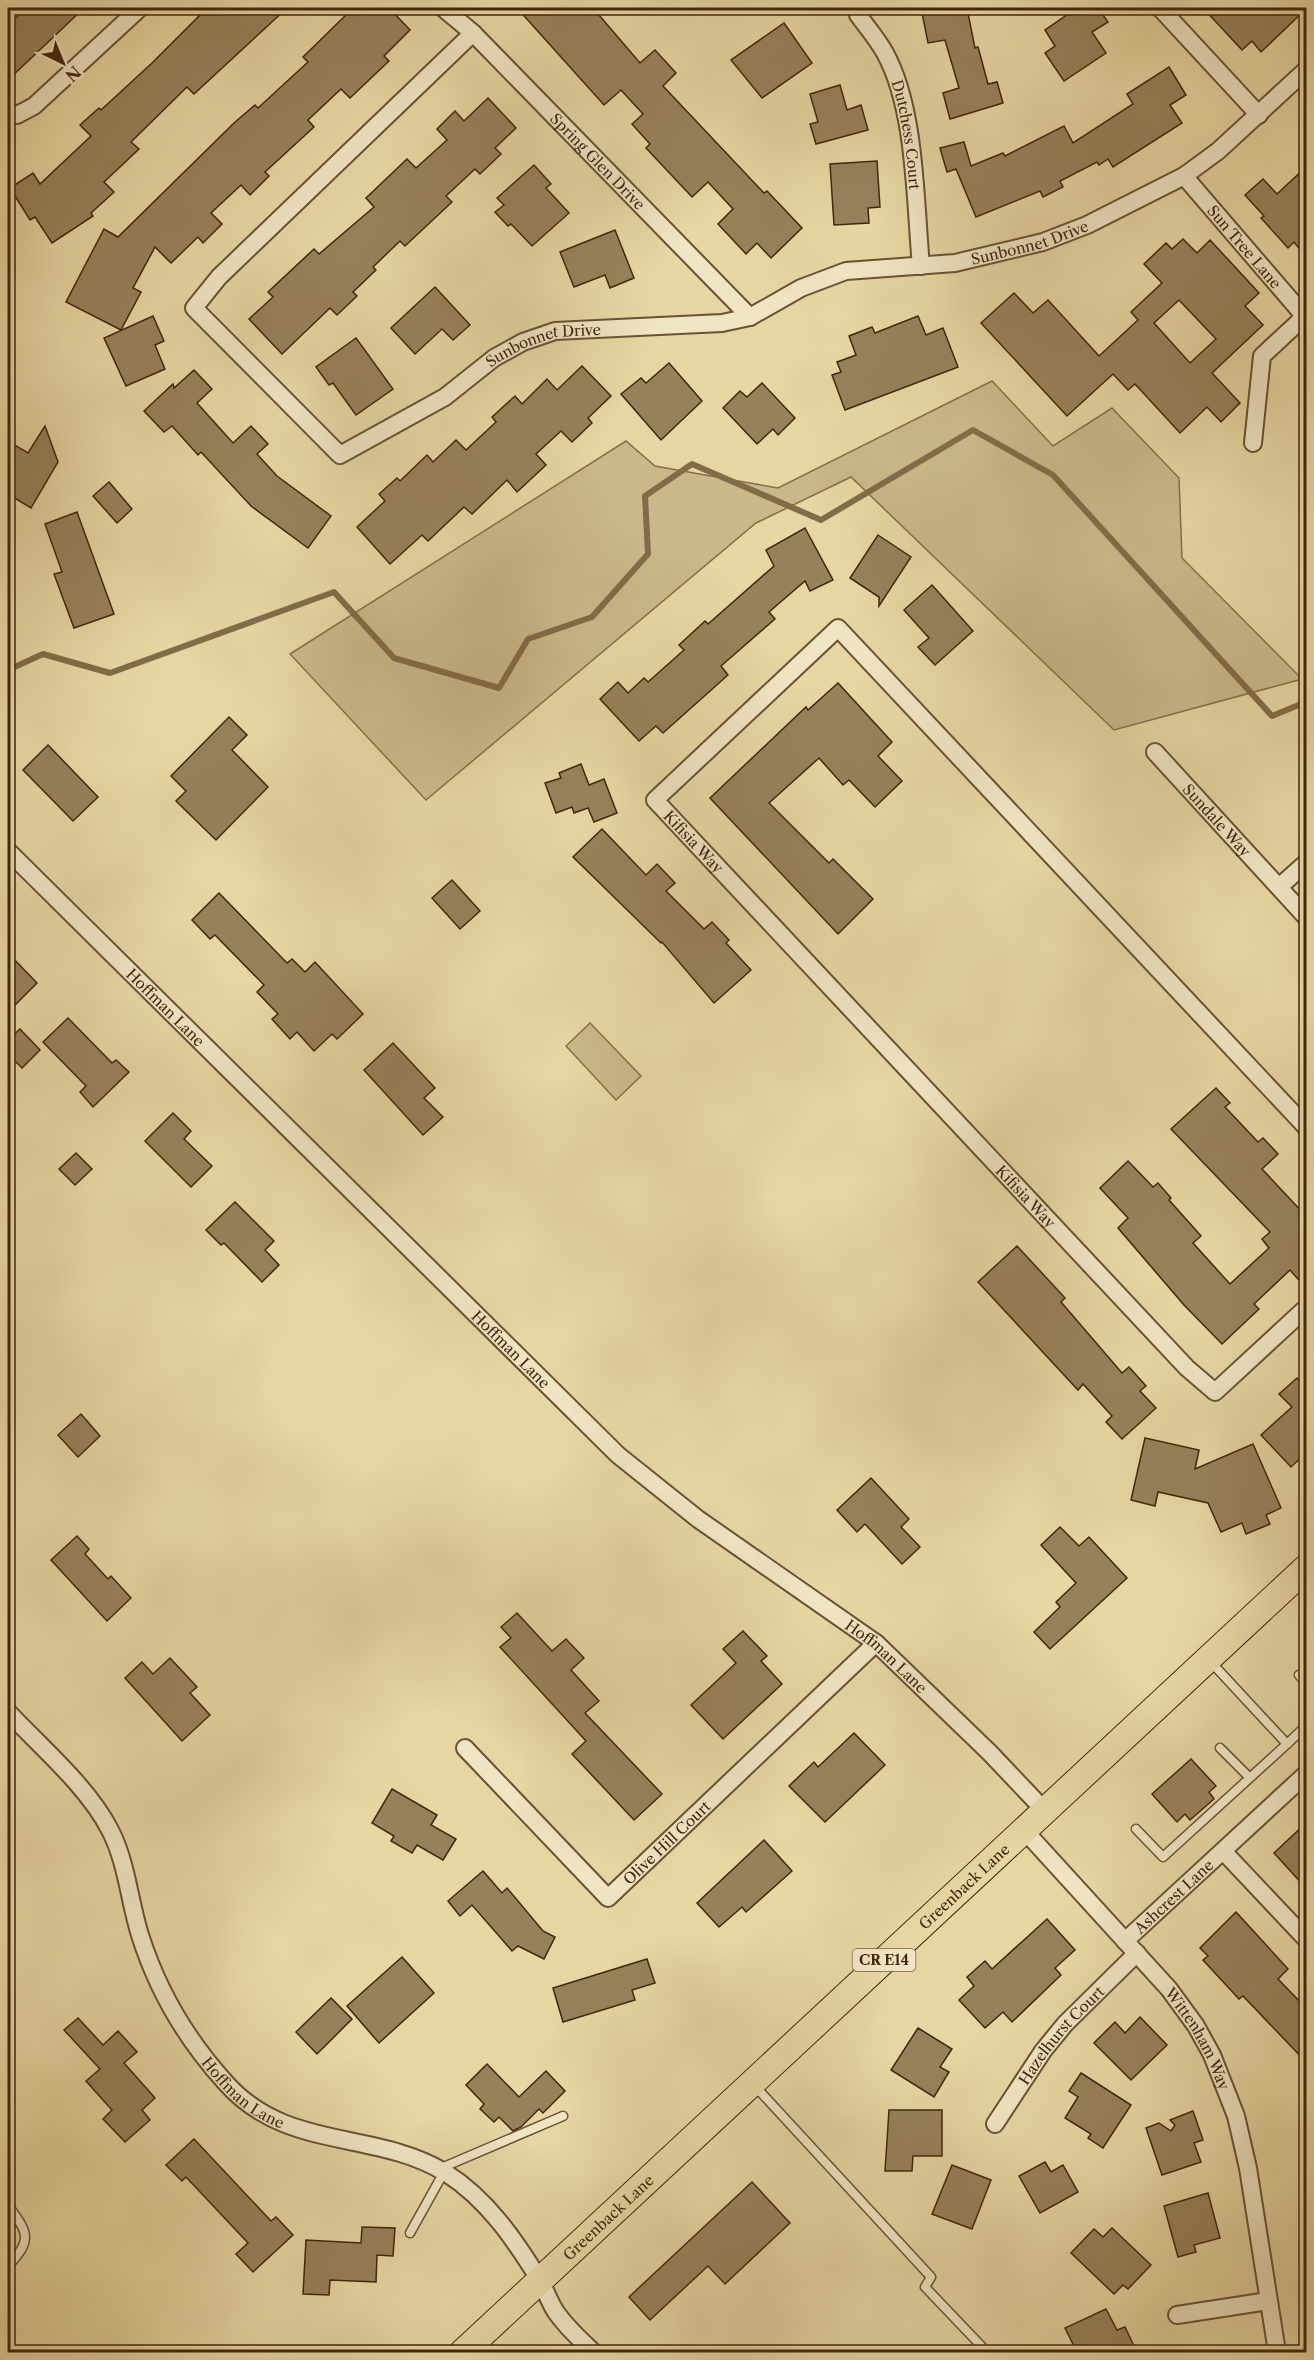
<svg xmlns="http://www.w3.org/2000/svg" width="1314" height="2360" font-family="'Libre Caslon Text',serif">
  <rect width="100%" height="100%" fill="#e6d6a2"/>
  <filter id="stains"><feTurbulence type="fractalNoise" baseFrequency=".00333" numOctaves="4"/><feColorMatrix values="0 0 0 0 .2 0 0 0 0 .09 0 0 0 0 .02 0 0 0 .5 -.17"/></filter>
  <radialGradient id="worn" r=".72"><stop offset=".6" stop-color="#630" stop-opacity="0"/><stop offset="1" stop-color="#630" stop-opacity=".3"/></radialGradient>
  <g fill="#cab889" stroke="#866e4c" stroke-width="1.5">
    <path d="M992,381L1053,446L1112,408L1179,478L1182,558L1302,679L1114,730L851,477L756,523L426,800L290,654L626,441L655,466L778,488Z"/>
    <path d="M590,1023L641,1076L616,1100L566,1046Z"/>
  </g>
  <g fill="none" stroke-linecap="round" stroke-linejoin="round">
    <path stroke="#836b49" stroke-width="6" d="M8,670L43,654L110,673L334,592L394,658L499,688L528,639L592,617L648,554L645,496L692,464L821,520L973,430L1053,475L1272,716L1306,702"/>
  </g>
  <g fill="#97815b" stroke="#42250e" stroke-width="1.5" fill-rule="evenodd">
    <path d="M27,8H84L8,80V25Z"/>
    <path d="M207,8H287L194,94L187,87L131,142L139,149L104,182L114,192L91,213L93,216L52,243L35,217L30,220L10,188L33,173L40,184L91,136L80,125L99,108L101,110L152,63Z"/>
    <path d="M362,8H389L410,30L384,56L389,61L350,98L341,89L308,120L314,127L265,172L269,176L250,195L241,185L211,213L222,224L203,243L198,237L171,263L155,247L133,288L141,292L121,330L66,302L104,229L118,237L234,123L255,105L258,108L308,62L303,57L350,11L354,15Z"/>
    <path d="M517,8H593L640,63L655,50L676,73L663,86L764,193L767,191L802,228L771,258L757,243L746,254L718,224L733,209L708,182L692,197L646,148L650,144L632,124L643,114L621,90L604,105Z"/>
    <path d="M921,8H967L975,48L978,47L988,84L997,82L1003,103L950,119L943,93L959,88L945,40L928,43Z"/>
    <path d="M1077,8H1098L1108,22L1092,32L1106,53L1064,81L1045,53L1055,46L1045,30Z"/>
    <path d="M1203,8H1306V9L1261,52L1252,41L1242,50Z"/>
    <path d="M784,23L812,63L762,98L731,60Z"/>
    <path d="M1169,67L1186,95L1170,105L1182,123L1113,167L1108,159L1099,165L1097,162L1060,181L1063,187L1043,197L1040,191L976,217L956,169L947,172L940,148L964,142L971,166L1003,153L1005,156L1064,126L1073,143L1133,104L1127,94Z"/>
    <path d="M840,85L847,110L861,105L868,130L816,144L810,124L818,122L810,94Z"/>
    <path d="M488,98L516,128L495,148L501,154L480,174L475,169L446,196L452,202L405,246L400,241L373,267L376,270L353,292L357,296L337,315L330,308L282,354L249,319L273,297L268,292L314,249L319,254L374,207L366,198L407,159L416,168L447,140L437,129L455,111L464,121Z"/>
    <path d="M877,161L880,207L868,208L869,223L834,225L830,164Z"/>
    <path d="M534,165L551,184L546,188L569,213L532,246L511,224L508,226L495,212L504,205L497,198Z"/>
    <path d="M1306,167V257L1294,242L1288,248L1261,218L1264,216L1245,195L1263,179L1277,194Z"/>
    <path d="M615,230L634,278L610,288L605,275L574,287L560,252Z"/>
    <path d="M1183,239L1197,253L1210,240L1259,293L1245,306L1263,325L1212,373L1240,403L1221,422L1207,407L1180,433L1135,384L1128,390L1113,374L1067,416L981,323L1014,293L1033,313L1048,300L1099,356L1138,320L1131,312L1162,283L1144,264L1166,243L1172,249ZM1179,300L1216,339L1190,363L1154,323Z"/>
    <path d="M435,287L470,325L453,340L442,329L415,354L391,328Z"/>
    <path d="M153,316L164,341L155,345L165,369L126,386L104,338Z"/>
    <path d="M918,316L926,335L943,328L958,367L845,410L832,375L841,372L837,362L856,355L849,336L872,327L875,333Z"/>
    <path d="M356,338L393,389L356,415L333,383L329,385L316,367Z"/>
    <path d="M669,363L702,401L661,440L621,394L641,378L646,383Z"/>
    <path d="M582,366L611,396L588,418L592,423L572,442L561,431L536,454L546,465L517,492L507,480L472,514L464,507L428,541L422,535L390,564L357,527L385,501L379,494L397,478L400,481L427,455L433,462L456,440L466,450L496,422L492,417L515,396L522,404L547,379L557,390Z"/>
    <path d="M194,370L212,389L197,403L233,443L251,426L268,444L257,454L277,476L331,516L308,548L251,506L201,452L198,455L172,426L164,432L144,411L173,384L174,388Z"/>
    <path d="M762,383L795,418L778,435L773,429L757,444L723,408L740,391L747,397Z"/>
    <path d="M45,426L58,462L31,508L8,494V441L28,453Z"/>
    <path d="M109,482L132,509L117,523L93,496Z"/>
    <path d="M77,512L114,614L74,628L54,574L62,572L45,524Z"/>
    <path d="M805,528L833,580L810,591L805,581L769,612L775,619L721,666L728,675L663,733L656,726L639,741L600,699L618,682L628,693L644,678L648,682L684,650L679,645L705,621L708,624L774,566L766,550Z"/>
    <path d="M878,535L911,557L879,606V597L850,578Z"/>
    <path d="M932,585L973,631L935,665L918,647L929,638L904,610Z"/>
    <path d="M838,683L892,742L878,756L902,781L875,807L849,780L843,785L819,758L769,803L829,863L833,859L873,899L838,934L710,798L806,707L808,710Z"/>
    <path d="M229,717L247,735L232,750L268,787L216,840L176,801L186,791L171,776Z"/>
    <path d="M48,745L98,797L73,821L23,770Z"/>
    <path d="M581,764L589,785L604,779L617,813L594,822L588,808L574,813L572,807L556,813L545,783L561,778L559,773Z"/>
    <path d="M602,829L646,875L657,864L675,883L666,891L704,929L712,922L729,940L726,943L751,970L714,1003L662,942L661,943L573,857Z"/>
    <path d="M452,880L480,911L460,929L432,898Z"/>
    <path d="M219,893L287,963L292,959L305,972L315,962L363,1014L337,1039L332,1034L314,1051L297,1032L290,1039L272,1019L278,1014L257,992L264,985L215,935L210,939L192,920Z"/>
    <path d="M8,953L37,983L8,1012Z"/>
    <path d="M68,1018L112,1063L116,1060L129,1072L93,1107L80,1092L86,1086L43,1042Z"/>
    <path d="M20,1029L40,1050L22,1068L8,1054V1040Z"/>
    <path d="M393,1043L435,1088L424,1098L443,1117L423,1135L364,1070Z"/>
    <path d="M1216,1088L1230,1103L1225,1107L1258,1142L1263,1138L1278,1154L1262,1169L1306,1216V1288L1290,1270L1254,1304L1259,1309L1222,1344L1184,1305L1118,1228L1128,1218L1100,1188L1128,1161L1153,1187L1158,1183L1171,1198L1169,1200L1201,1236L1193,1243L1230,1284L1269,1248L1262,1239L1270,1232L1171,1129Z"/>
    <path d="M173,1113L191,1131L184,1139L212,1166L191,1187L145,1141Z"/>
    <path d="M76,1153L92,1169L75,1185L59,1169Z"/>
    <path d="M235,1202L274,1241L265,1250L279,1265L262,1282L224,1243L221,1245L206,1230Z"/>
    <path d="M1017,1246L1065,1298L1061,1302L1122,1373L1129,1367L1146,1386L1140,1391L1156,1408L1122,1439L1106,1422L1112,1416L1083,1384L1078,1390L978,1282Z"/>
    <path d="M1297,1378L1306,1388V1453L1291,1467L1261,1435L1292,1407L1279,1394Z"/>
    <path d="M81,1414L100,1436L78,1457L58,1435Z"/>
    <path d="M1145,1438L1199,1450L1195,1469L1253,1444L1281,1508L1266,1515L1270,1524L1246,1534L1242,1523L1221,1532L1208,1503L1158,1492L1155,1506L1131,1500Z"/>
    <path d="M871,1478L909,1519L901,1527L920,1547L902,1564L865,1524L857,1532L837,1510Z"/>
    <path d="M1060,1527L1079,1546L1089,1537L1127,1578L1050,1649L1034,1632L1060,1607L1056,1602L1076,1583L1041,1545Z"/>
    <path d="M77,1536L89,1549L85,1554L108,1579L111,1576L131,1598L107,1621L51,1560Z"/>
    <path d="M517,1613L552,1651L566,1639L584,1658L571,1670L599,1701L585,1713L662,1794L634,1820L572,1754L586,1741L500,1647L511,1638L501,1627Z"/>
    <path d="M743,1631L767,1656L761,1661L782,1684L723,1739L691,1705L736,1663L723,1649Z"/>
    <path d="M170,1658L197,1687L190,1693L210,1715L182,1741L125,1678L142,1662L153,1674Z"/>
    <path d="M854,1733L885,1765L825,1822L789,1786L814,1762L818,1767Z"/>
    <path d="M1191,1759L1216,1786L1209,1792L1214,1799L1190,1820L1185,1814L1177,1822L1152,1794Z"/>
    <path d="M392,1789L437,1815L431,1825L456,1839L443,1860L417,1845L412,1853L391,1841L394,1836L372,1823Z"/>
    <path d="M1306,1823V1888L1274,1853Z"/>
    <path d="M764,1840L792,1871L746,1912L742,1907L719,1927L697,1903Z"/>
    <path d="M483,1871L502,1893L507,1888L543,1931L555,1937L544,1959L518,1946L512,1951L472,1905L460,1916L448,1901Z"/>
    <path d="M1236,1912L1288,1969L1278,1979L1306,2008V2062L1243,1996L1239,1999L1203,1960L1208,1956L1200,1948Z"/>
    <path d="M1047,1919L1075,1950L1055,1968L1061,1975L1012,2022L1003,2012L985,2028L959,2000L974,1986L967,1977L985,1961L992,1969Z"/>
    <path d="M402,1957L434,1993L379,2043L347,2006Z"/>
    <path d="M647,1959L655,1983L632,1990L635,2000L563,2022L553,1988Z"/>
    <path d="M331,1998L352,2019L317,2054L296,2032Z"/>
    <path d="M1140,2017L1167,2045L1131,2080L1094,2043L1115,2022L1125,2033Z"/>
    <path d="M78,2018L103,2045L118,2031L137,2052L124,2063L155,2098L142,2110L150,2120L125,2142L103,2119L112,2110L86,2081L100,2069L64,2030Z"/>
    <path d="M918,2028L952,2049L940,2067L949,2072L934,2097L891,2070Z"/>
    <path d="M487,2064L519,2097L546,2071L565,2091L543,2113L539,2109L521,2127L513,2131L499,2117L494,2122L480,2109L484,2104L466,2085Z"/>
    <path d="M1081,2073L1131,2105L1103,2148L1088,2138L1091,2134L1065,2118L1078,2097L1069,2091Z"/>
    <path d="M889,2110H942V2156H913L912,2171H885Z"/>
    <path d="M1193,2111L1203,2140L1194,2143L1201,2162L1162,2175L1146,2128L1159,2123L1171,2131L1175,2125L1170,2120Z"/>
    <path d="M194,2139L271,2221L276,2217L293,2235L253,2272L236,2254L248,2243L186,2177L182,2181L166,2165Z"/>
    <path d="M1045,2162L1051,2172L1063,2165L1078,2192L1040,2213L1019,2176Z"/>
    <path d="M952,2165L991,2180L972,2229L932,2214Z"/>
    <path d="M752,2182L790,2223L725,2284L708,2266L650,2320L629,2297Z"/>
    <path d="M1208,2193L1220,2238L1194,2245L1196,2252L1178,2257L1164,2206Z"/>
    <path d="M362,2227L395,2228L393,2256L377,2255L376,2282L330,2280L329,2295L303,2294L306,2240L361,2243Z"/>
    <path d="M1112,2228L1151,2265L1128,2289L1123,2285L1114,2294L1071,2253L1094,2229L1103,2237Z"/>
    <path d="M1106,2309L1117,2330L1125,2327L1134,2346L1120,2352H1077L1065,2328Z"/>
  </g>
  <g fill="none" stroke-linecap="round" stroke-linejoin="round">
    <defs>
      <g id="service">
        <path d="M1210,1661L1287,1744L1306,1726"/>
        <path d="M1299,1675L1306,1683"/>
        <path d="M1220,1748L1249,1777"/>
        <path d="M1136,1829L1163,1857L1287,1744"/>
        <path d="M755,2086L931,2277L925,2287L987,2352"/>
        <path d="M439,2169L563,2116"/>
        <path d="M8,2205C27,2232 34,2239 8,2266"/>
        <path d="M410,2233L444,2172"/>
      </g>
      <g id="minor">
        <path id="s1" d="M443,8L473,33L750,317"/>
        <path d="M1160,8L1259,115"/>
        <path id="s2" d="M858,15C867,27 878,40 885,53C916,109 915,202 921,266"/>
        <path id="s3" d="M473,33L219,277L194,308L340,455L445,397L494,358L523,342L555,331L722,323L750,317L801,288L846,271L955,263L1043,242L1087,225L1184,176L1218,151L1306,70"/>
        <path d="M8,111L17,115L34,106L140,8"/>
        <path id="s4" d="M1184,176L1306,318"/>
        <path d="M1253,443L1262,356L1305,316"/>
        <path id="s5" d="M1155,752L1306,917"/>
        <path id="s6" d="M8,851L618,1455L698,1519L876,1643L990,1753L1044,1810"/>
        <path d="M1279,887L1306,863"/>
        <path id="s7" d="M1306,1127L838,628L655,800L1187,1368L1215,1392L1306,1308"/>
        <path id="s8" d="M8,1712C41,1747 88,1787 110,1830C127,1863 129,1900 140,1935C157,1989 187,2040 225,2082C286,2152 374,2129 446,2173C487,2199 514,2239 539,2279C546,2290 549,2302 556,2312C566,2327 581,2340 593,2352"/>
        <path id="s9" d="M465,1748L608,1898L876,1643"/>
        <path id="s10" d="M1024,1830L1169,1989L1196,2026L1212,2055L1236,2116L1248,2168L1277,2352"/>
        <path d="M1223,1851L1306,1939"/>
        <path id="s11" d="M1125,1941L1306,1774"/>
        <path id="s12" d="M995,2124L1043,2051L1065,2024L1137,1953"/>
        <path d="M1177,2315L1268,2301"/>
      </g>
      <g id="primary">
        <path id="s13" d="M463,2352L1306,1568"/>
      </g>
    </defs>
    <use href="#service" stroke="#6b5133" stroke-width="11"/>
    <use href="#minor" stroke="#6b5133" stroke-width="20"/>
    <use href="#primary" stroke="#42250e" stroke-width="28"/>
    <use href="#service" stroke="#efe4c3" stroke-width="8"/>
    <use href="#minor" stroke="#efe4c3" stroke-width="16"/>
    <use href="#primary" stroke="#e6d6a2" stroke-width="26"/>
  </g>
  <g text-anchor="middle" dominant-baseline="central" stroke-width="4.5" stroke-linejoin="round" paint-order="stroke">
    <rect fill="#efe4c3" stroke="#765e44" stroke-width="1.5" x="852.5" y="1949" width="63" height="22" rx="4.5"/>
    <g font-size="14" font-weight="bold" fill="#42250e">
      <text x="884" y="1960">CR E14</text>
    </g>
    <g font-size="15" fill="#42250e" stroke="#efe4c3">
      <text stroke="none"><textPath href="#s2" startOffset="132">Dutchess Court</textPath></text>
      <text stroke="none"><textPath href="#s1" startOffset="218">Spring Glen Drive</textPath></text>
      <text stroke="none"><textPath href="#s3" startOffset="1338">Sunbonnet Drive</textPath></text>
      <text stroke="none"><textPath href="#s4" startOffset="93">Sun Tree Lane</textPath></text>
      <text stroke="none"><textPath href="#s3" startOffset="834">Sunbonnet Drive</textPath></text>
      <text stroke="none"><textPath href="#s5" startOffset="92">Sundale Way</textPath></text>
      <text stroke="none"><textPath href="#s7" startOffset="992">Kifisia Way</textPath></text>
      <text stroke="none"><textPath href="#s6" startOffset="222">Hoffman Lane</textPath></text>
      <text stroke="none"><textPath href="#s7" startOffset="1478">Kifisia Way</textPath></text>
      <text stroke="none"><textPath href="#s6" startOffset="708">Hoffman Lane</textPath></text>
      <text stroke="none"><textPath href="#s6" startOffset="1194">Hoffman Lane</textPath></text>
      <text stroke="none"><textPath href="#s9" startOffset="288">Olive Hill Court</textPath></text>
      <text stroke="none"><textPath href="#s13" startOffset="684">Greenback Lane</textPath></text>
      <text stroke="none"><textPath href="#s11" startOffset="66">Ashcrest Lane</textPath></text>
      <text stroke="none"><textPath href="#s12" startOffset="111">Hazelhurst Court</textPath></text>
      <text stroke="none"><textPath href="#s10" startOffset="273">Wittenham Way</textPath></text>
      <text stroke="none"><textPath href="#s8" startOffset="458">Hoffman Lane</textPath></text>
      <text stroke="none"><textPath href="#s13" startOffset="198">Greenback Lane</textPath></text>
    </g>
  </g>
  <rect width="1314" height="2360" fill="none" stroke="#e6d6a2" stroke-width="30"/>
  <rect x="9" y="9" width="1296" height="2342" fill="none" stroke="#42250e" stroke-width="3"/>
  <rect x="15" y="15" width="1284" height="2330" fill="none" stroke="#42250e" stroke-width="1.5"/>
  <g transform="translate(63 63) rotate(137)" stroke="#efe4c3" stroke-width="4.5" paint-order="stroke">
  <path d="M0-4.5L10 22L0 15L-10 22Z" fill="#42250e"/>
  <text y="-9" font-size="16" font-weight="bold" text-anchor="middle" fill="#42250e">N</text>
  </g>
  <rect width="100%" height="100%" filter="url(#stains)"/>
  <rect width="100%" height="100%" fill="url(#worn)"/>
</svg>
